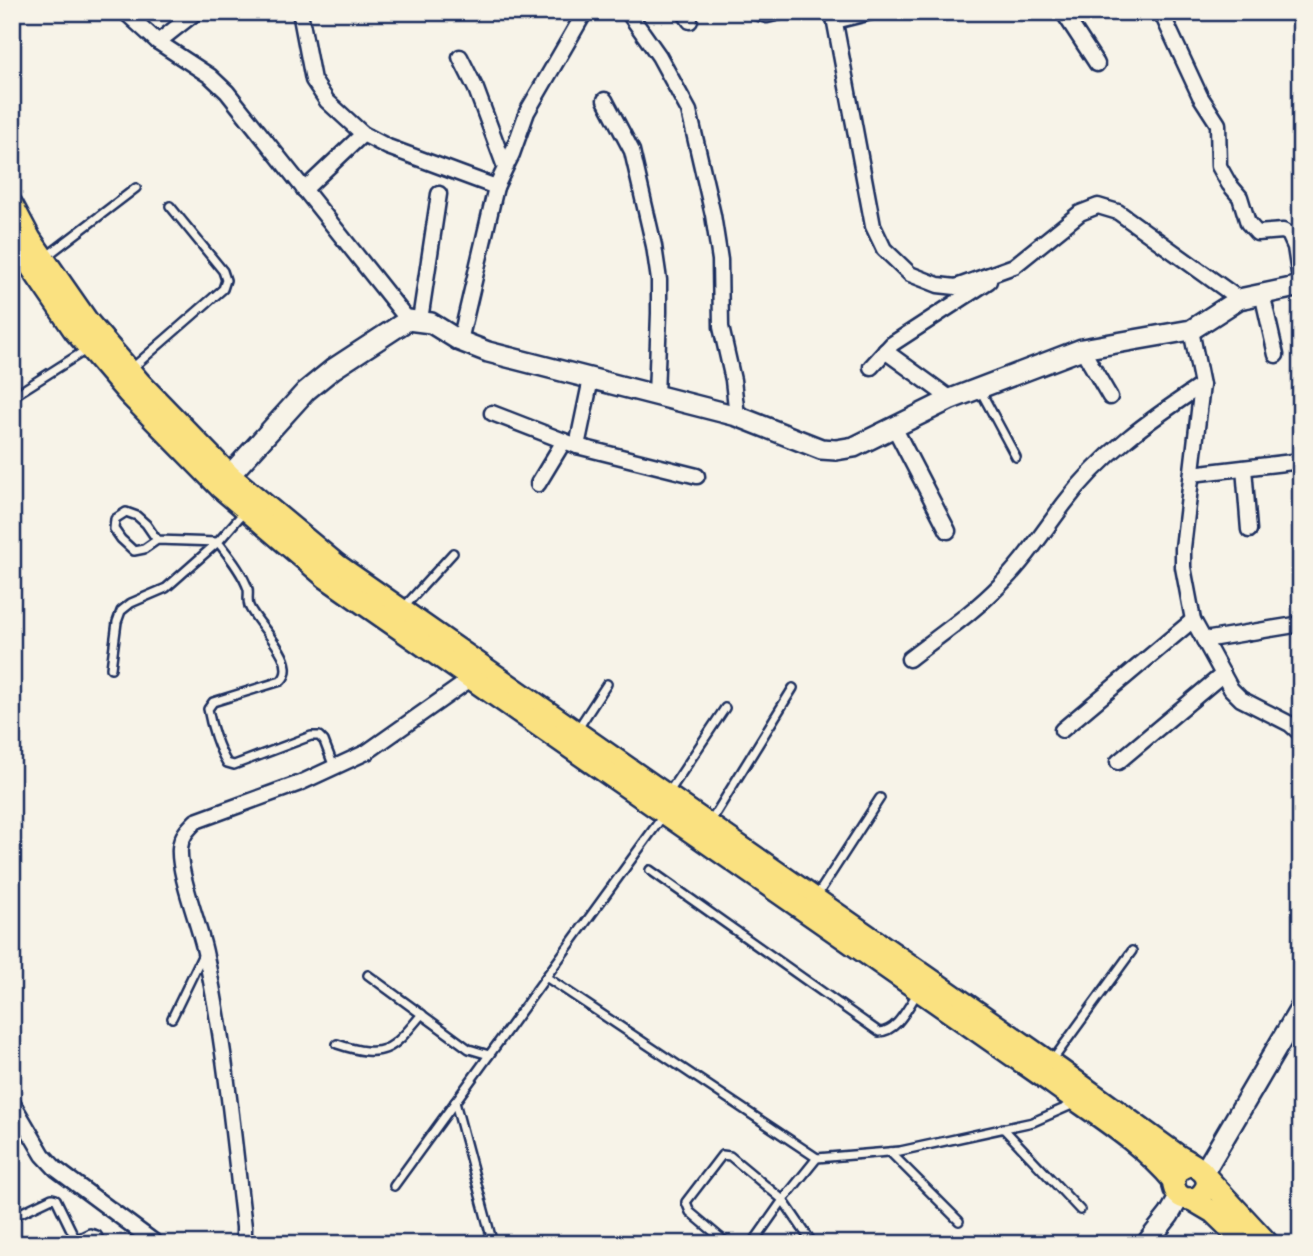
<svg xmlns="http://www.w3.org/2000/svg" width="1313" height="1256" font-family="'Architects Daughter',sans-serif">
  <rect width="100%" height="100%" fill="#f7f3e8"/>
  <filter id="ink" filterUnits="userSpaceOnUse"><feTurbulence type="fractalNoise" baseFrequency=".0143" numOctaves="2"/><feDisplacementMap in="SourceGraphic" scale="14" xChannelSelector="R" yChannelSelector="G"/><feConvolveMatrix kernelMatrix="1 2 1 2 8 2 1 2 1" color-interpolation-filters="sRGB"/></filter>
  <g filter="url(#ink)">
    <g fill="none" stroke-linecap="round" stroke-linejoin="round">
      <defs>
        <g id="lane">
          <path d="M47,256L136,188"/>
          <path d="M130,370L223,289L226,280L223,271L170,206"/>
          <path d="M980,390L1016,457"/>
          <path d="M12,397L89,348"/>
          <path d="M245,511L218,542C228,555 243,573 248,589C249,594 247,600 249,606C256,624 301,662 281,681L213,702L208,709C211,726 218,748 227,763L234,765L311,736H319L324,741L334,767"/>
          <path d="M404,607L453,553"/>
          <path d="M111,668L117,622L121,611L131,603L166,588L218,542L157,540L144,549L134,551L121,539L114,529L115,519L126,512L137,516L146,524L157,540"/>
          <path d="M577,730L607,684"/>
          <path d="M669,792L725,708"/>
          <path d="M711,821L793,688"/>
          <path d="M650,870L879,1032C898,1031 907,1008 917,994"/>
          <path d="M816,897L880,798"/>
          <path d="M368,975L469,1049L489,1055"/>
          <path d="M546,977L817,1158"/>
          <path d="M172,1018L203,954"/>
          <path d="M337,1044C385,1060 392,1050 422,1014"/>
          <path d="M1052,1061L1132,951"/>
          <path d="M455,1102L493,1244"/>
          <path d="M1003,1128L1080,1210"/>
          <path d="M890,1152L959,1221"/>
          <path d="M394,1186L663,816"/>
          <path d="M12,1217L52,1198L56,1199L76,1240"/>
          <path d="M67,1244L90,1233L97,1235L101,1244"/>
          <path d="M728,1244L690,1212L686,1202L722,1155L730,1156L783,1200L752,1244"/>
          <path d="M813,1244L783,1200L817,1158L900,1151L1033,1122L1074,1104"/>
        </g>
        <g id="street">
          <path d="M125,12L158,42L210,76L227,92L408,320"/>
          <path d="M300,12L313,80L327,101L363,134L388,147L496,187L460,341"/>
          <path d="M628,12L659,56L689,111L713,215L720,260L721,327L733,380L737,416"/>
          <path d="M684,12L690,21"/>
          <path d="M756,12L767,15L780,12"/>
          <path d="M833,12L873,226L884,249L910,274L938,285L956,287L1014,266L1080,213L1098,206L1118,212L1239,299"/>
          <path d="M1063,12L1097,64"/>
          <path d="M1161,12L1200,96L1218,124L1219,166L1229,184L1240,197L1248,223L1257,233L1283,231L1289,234L1295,247L1301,286"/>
          <path d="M835,21L871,12"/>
          <path d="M158,42L196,12"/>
          <path d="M460,57L476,89L505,167"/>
          <path d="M605,100L632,151L654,246L659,280V313L656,396"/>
          <path d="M496,187L512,154L527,112L585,12"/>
          <path d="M304,190L363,134"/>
          <path d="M1262,293L1276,355"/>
          <path d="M420,320L439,194"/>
          <path d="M1191,330L1202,385L1183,548V567L1193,620L1231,689L1241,699L1290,724L1301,734"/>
          <path d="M1082,349L1110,397"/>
          <path d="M885,351L951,399"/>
          <path d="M871,367L892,344L989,281"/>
          <path d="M492,413L577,446L697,476"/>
          <path d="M894,427L948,531"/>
          <path d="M577,446L591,379"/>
          <path d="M1244,468L1249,530"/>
          <path d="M1192,474L1301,461"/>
          <path d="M538,484L564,441"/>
          <path d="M1204,640L1301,624"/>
          <path d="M909,659C940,635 974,612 1001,584C1025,560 1044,531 1064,504C1101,454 1151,419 1202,385"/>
          <path d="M1062,730L1193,620"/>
          <path d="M1118,762L1223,674"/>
          <path d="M12,1102L43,1155L56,1169L157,1244"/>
          <path d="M240,1244L244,1240V1227C233,1135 225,1042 205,952C199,924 178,873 180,848C181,836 188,829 196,821L300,783L367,752L472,678"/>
        </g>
        <g id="secondary">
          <path d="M220,486L306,391L333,369L408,320L431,323L460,341L488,352L737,416L821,449L836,450L854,447L951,399L1082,349L1191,330L1239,299L1301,286"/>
          <path d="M1204,1172L1301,1007"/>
          <path d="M1146,1244L1169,1215L1180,1196"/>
        </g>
        <g id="primary">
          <path d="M12,205L30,239L87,321L140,383L230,476L337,565L1060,1070L1177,1155C1189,1163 1215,1172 1205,1190C1202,1195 1197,1199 1191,1199C1168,1200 1167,1165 1194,1165"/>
          <path d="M12,239L75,331L129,394L220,487L327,578L1051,1082C1093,1113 1141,1141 1174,1181"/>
          <path d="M1207,1178L1268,1244"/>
          <path d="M1191,1199L1213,1212L1246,1244"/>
        </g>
      </defs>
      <use href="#lane" stroke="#1b2f5e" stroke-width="12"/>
      <use href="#street" stroke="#1b2f5e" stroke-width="19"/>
      <use href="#secondary" stroke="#1b2f5e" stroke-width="24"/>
      <use href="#primary" stroke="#1b2f5e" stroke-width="26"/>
      <use href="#lane" stroke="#f7f3e8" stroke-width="7"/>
      <use href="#street" stroke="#f7f3e8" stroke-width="14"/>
      <use href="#secondary" stroke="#f7f3e8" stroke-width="19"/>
      <use href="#primary" stroke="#fae180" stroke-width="21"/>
    </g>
  </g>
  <rect width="1313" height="1256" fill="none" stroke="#f7f3e8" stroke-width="42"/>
  <rect x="21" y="21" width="1271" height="1214" fill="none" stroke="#1b2f5e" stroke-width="2.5" filter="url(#ink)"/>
</svg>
